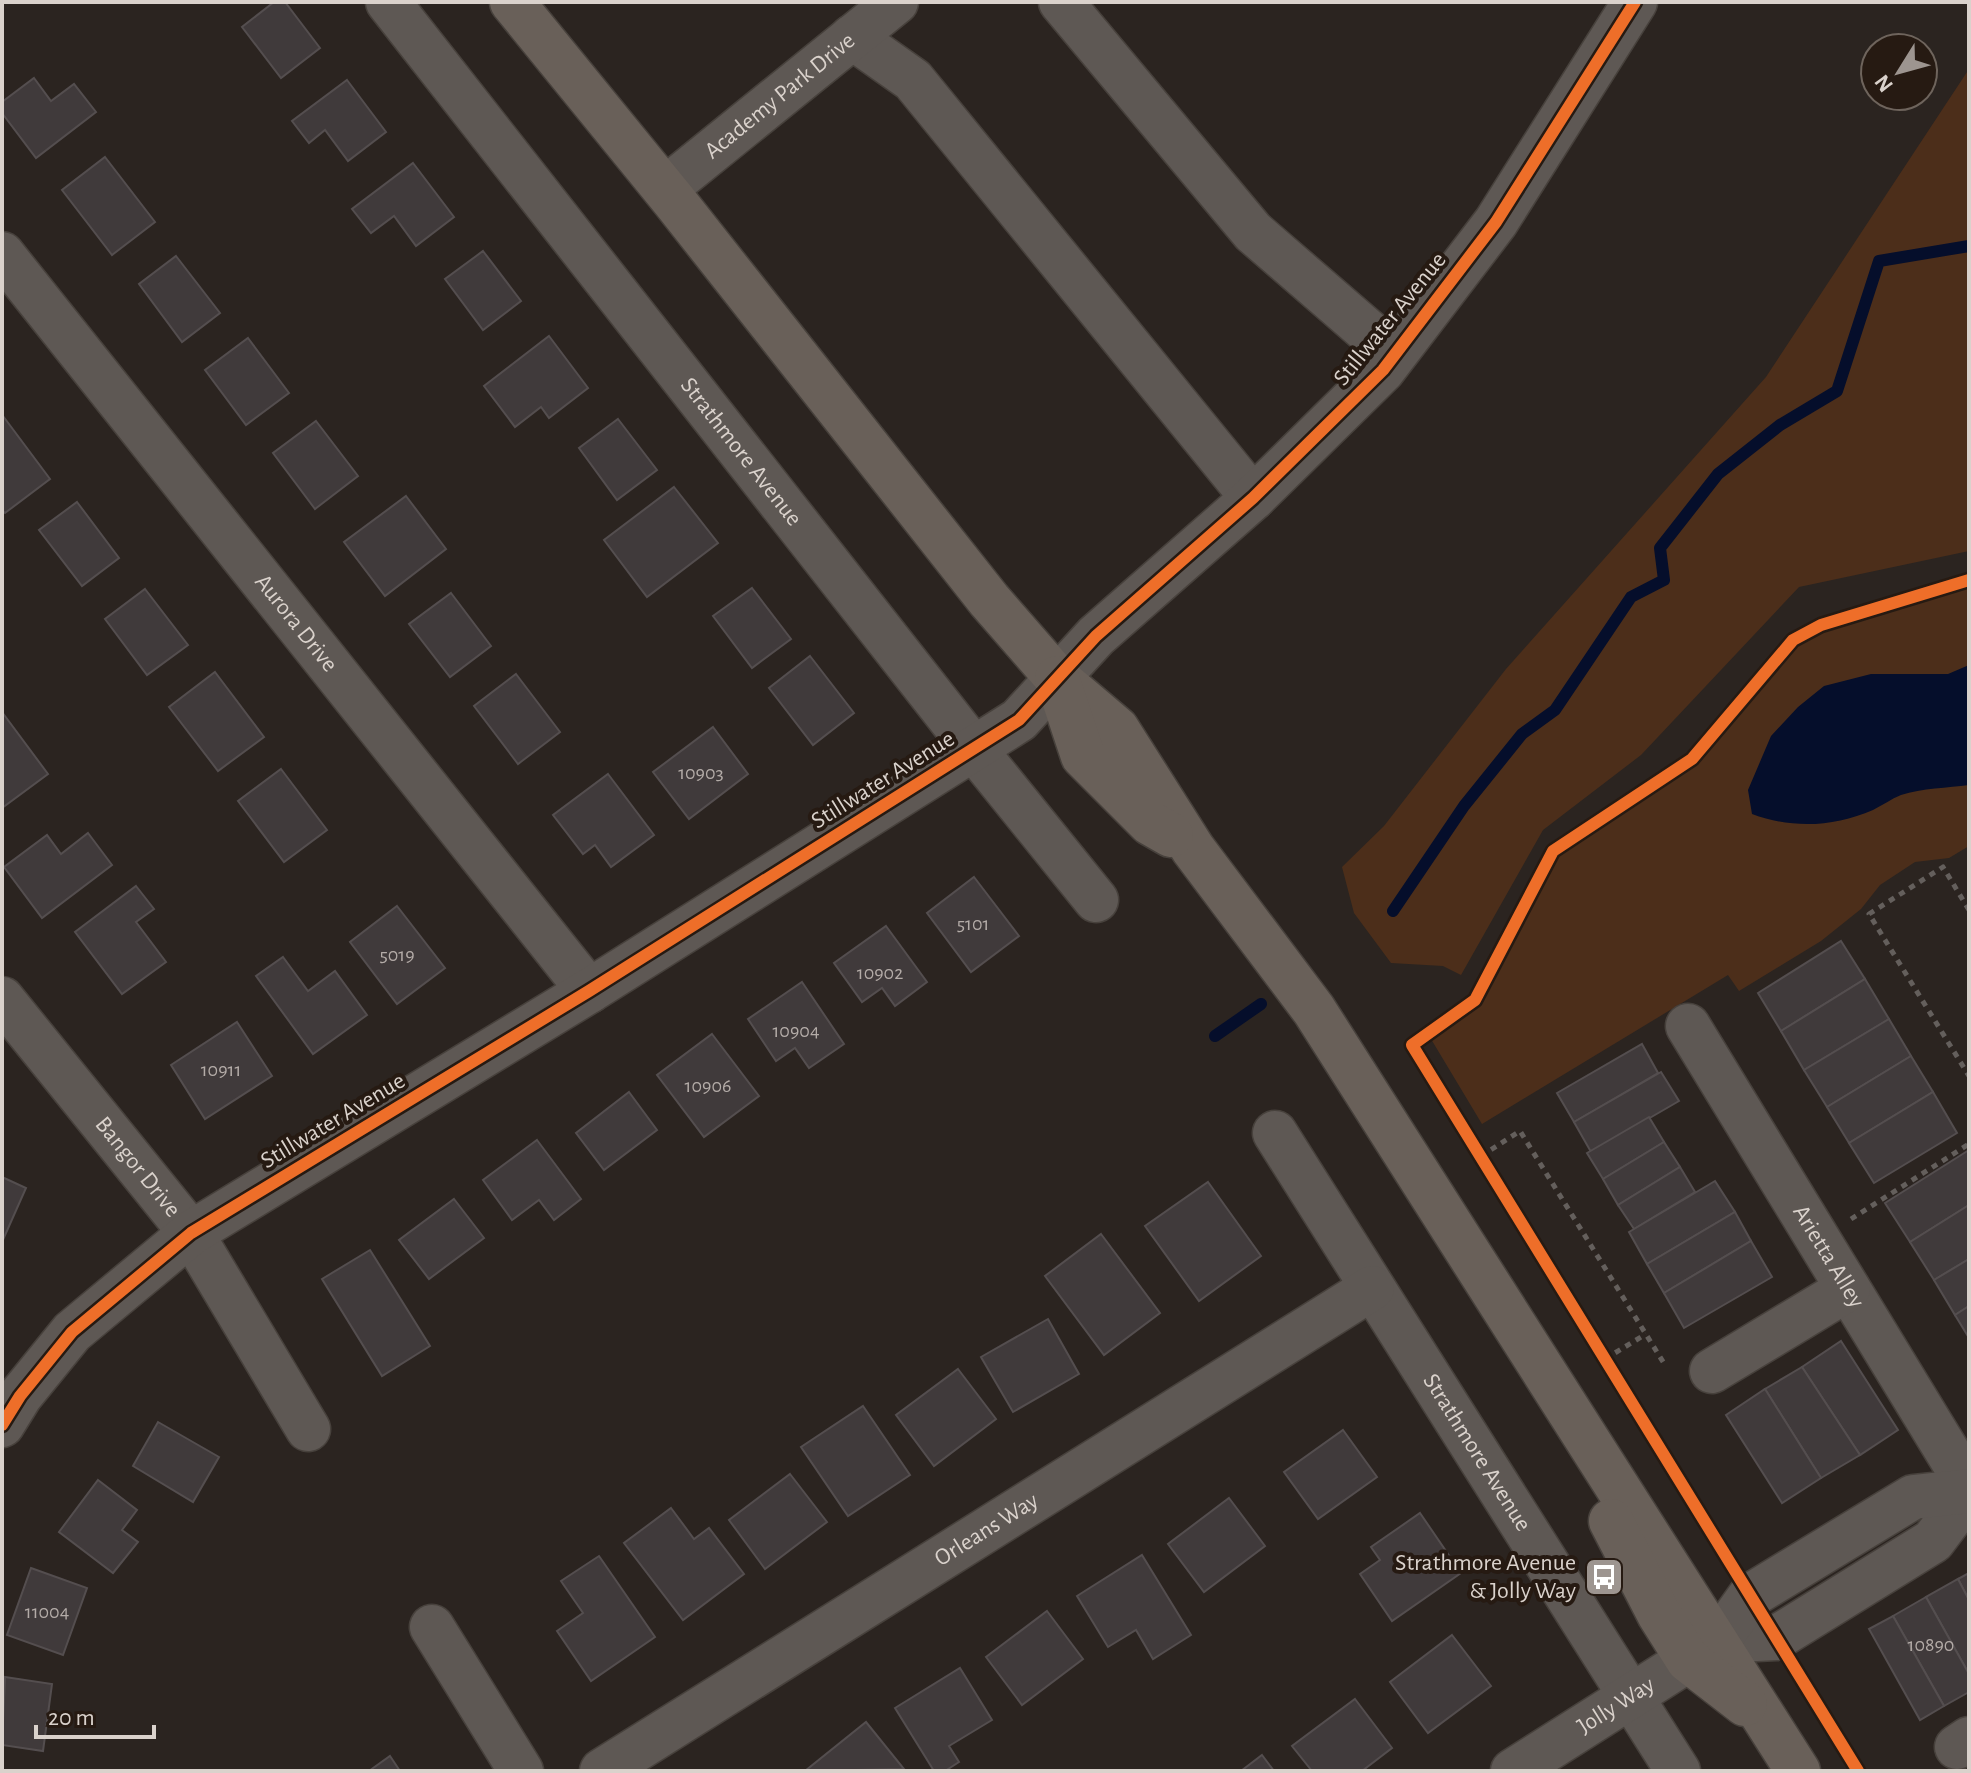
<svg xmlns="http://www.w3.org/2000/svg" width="1971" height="1773" font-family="'Alegreya Sans',sans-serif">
  <rect width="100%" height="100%" fill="#2b2420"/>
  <g fill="#4c2e1a">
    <path d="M1969,69V551L1799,587L1641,755L1543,830L1461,975L1443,966L1391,963L1354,913L1342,867L1384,826L1506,669L1766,377Z"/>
    <path d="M1969,580V846L1949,858L1915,862L1880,885L1861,909L1821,941L1739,991L1728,975L1482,1124L1428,1034L1475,1000L1553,851L1692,759L1793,640L1821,625Z"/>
  </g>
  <path fill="#050e2b" d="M1969,665V785C1948,788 1922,788 1901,795C1891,799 1883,805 1873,810C1834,827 1792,829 1752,814L1748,790L1771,736L1798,707L1824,686L1871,674H1948Z"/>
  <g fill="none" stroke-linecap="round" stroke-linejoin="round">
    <g stroke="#050e2b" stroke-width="12">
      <path d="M1393,911L1464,806L1522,734L1555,710L1631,597L1664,580L1660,548L1718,474L1780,425L1837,391L1879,261L1969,246"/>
      <path d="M1215,1036L1261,1004"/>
    </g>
  </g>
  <g fill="#403a3b" stroke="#544e4f" stroke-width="2">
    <path d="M274,2H285L320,48L281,78L242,27Z"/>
    <path d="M34,78L51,101L74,84L96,112L36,158L2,113V102Z"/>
    <path d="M347,80L386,132L348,161L325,130L309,143L292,121Z"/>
    <path d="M105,157L155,222L112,255L62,190Z"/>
    <path d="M413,163L454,217L416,246L394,216L371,233L352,209Z"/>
    <path d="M483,251L521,301L483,330L445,279Z"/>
    <path d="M176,256L220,313L182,342L139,284Z"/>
    <path d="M549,336L588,388L549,418L541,407L515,427L484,386Z"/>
    <path d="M248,338L289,393L246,425L205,370Z"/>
    <path d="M3,416L50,479L5,513L2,510Z"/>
    <path d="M618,419L657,470L617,500L579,448Z"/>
    <path d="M316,421L358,476L315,509L273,453Z"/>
    <path d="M674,487L718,543L647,597L604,540Z"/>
    <path d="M406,496L446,549L385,596L344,542Z"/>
    <path d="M77,502L119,558L82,586L39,530Z"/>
    <path d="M752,588L791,639L752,668L713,616Z"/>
    <path d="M145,589L188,645L147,675L105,619Z"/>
    <path d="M451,593L491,646L450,677L409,624Z"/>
    <path d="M810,656L854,713L813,745L769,688Z"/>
    <path d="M215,672L264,737L218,771L169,707Z"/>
    <path d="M516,674L560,732L518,764L474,706Z"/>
    <path d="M2,712L48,774L2,808Z"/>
    <path d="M713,727L748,774L689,819L653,772Z"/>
    <path d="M281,769L327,830L284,862L238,801Z"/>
    <path d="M608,774L654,835L611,867L595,845L583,854L553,815Z"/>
    <path d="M88,833L112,865L42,918L4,867L47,835L61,854Z"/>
    <path d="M974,877L1019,936L971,972L927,913Z"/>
    <path d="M136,886L154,909L136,922L166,962L122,994L75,932Z"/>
    <path d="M397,906L445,968L397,1004L350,942Z"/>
    <path d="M886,926L927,982L895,1006L882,988L862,1002L834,963Z"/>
    <path d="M1841,941L1865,979L1781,1031L1758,993Z"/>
    <path d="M283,957L308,991L335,971L367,1015L313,1054L256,976Z"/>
    <path d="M1865,979L1889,1019L1804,1070L1781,1031Z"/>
    <path d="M802,982L844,1044L809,1068L795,1048L776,1061L748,1019Z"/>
    <path d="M1889,1019L1911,1056L1827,1107L1804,1070Z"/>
    <path d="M237,1022L272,1076L205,1119L171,1065Z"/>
    <path d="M712,1034L759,1096L704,1137L657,1075Z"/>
    <path d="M1642,1044L1658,1073L1574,1122L1557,1093Z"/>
    <path d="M1911,1056L1933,1092L1849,1143L1827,1107Z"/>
    <path d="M1661,1072L1679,1101L1591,1152L1574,1122Z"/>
    <path d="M629,1092L657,1130L604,1170L576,1133Z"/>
    <path d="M1933,1092L1957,1133L1874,1183L1849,1143Z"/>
    <path d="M1649,1117L1664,1142L1603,1179L1587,1153Z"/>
    <path d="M537,1140L581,1199L554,1220L539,1200L512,1220L483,1180Z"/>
    <path d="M1664,1142L1680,1167L1618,1205L1603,1179Z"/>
    <path d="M1969,1150V1205L1910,1242L1885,1203Z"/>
    <path d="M1680,1167L1695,1192L1634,1229L1618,1205Z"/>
    <path d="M2,1177L26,1188L2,1242Z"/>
    <path d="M1715,1181L1735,1212L1647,1264L1629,1232Z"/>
    <path d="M1208,1182L1261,1256L1199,1301L1145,1226Z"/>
    <path d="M454,1199L484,1238L429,1279L399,1240Z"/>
    <path d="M1969,1205V1259L1934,1280L1910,1242Z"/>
    <path d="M1735,1212L1751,1241L1664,1293L1647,1264Z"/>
    <path d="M1101,1234L1160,1313L1104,1355L1045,1276Z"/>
    <path d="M1751,1241L1772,1277L1684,1328L1664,1293Z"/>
    <path d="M370,1250L430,1346L382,1376L322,1279Z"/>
    <path d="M1969,1259V1306L1955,1315L1934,1280Z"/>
    <path d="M1969,1306V1338L1955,1315Z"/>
    <path d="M1048,1319L1079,1374L1013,1412L981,1357Z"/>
    <path d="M1841,1341L1898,1430L1860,1455L1802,1367Z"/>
    <path d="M1802,1367L1860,1455L1821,1478L1765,1389Z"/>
    <path d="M958,1369L996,1419L934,1466L896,1415Z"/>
    <path d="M1765,1389L1821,1478L1782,1503L1726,1415Z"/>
    <path d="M863,1406L910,1475L848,1516L801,1447Z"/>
    <path d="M158,1422L219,1457L193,1502L133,1466Z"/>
    <path d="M1343,1430L1377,1477L1318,1519L1284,1472Z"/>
    <path d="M790,1474L827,1522L765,1569L729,1520Z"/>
    <path d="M98,1480L137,1510L122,1530L138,1542L113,1573L59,1532Z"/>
    <path d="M1229,1498L1265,1546L1204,1592L1168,1544Z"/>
    <path d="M671,1508L694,1539L709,1528L744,1574L683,1620L624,1543Z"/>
    <path d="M1420,1513L1461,1573L1392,1621L1360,1574L1380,1560L1371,1547Z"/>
    <path d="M1142,1555L1191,1635L1153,1659L1136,1630L1108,1647L1077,1596Z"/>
    <path d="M599,1556L655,1637L591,1681L557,1631L583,1613L561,1581Z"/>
    <path d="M31,1568L87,1588L63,1655L7,1635Z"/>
    <path d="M1969,1573V1600L1958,1579Z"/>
    <path d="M1958,1579L1969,1600V1674L1926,1597Z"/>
    <path d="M1926,1597L1969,1674V1692L1944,1706L1893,1616Z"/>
    <path d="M1047,1611L1083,1659L1022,1705L986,1657Z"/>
    <path d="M1893,1616L1944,1706L1920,1720L1869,1629Z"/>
    <path d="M1452,1635L1491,1686L1428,1733L1390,1682Z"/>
    <path d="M960,1668L992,1720L949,1746L959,1762L945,1771H934L895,1708Z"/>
    <path d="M5,1677L52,1684L43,1751L2,1745Z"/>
    <path d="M1355,1699L1392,1748L1362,1771H1312L1292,1746Z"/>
    <path d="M866,1722L904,1769L805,1771Z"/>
    <path d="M1262,1755L1274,1771H1241Z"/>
    <path d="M390,1756L400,1771H369Z"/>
  </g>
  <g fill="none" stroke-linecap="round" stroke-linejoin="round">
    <defs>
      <g id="minor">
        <path id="s1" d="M388,2L974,749L1096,900"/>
        <path d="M1061,2L1253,232L1394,354"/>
        <path d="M852,37L913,80L1253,498"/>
        <path id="s2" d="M665,189L896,2"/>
        <path id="s3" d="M2,254L589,991"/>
        <path id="s4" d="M2,999L191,1233L308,1429"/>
        <path id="s5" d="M1688,1026L1969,1487"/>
        <path id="s6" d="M1275,1133L1678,1771"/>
        <path d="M1712,1371L1848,1289"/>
        <path d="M2,1425L20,1396L72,1332L191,1233L589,991L1019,720L1096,636L1253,498L1383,370L1496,222L1635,2"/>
        <path d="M432,1627L521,1771"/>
        <path d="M1718,1641L1776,1638L1933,1541L1969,1493"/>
        <path d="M1957,1747L1969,1739"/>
        <path id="s7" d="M602,1771L1372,1288"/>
        <path id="s8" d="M1513,1771L1718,1641L1750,1596L1913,1497L1969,1491"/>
      </g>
      <g id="major">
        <path d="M512,2L675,202L989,600L1057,678L1117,729L1193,849L1314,1010L1798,1771"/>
        <path d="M1057,678L1083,756L1150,823L1171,835"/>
        <path d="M1611,1521L1659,1614L1688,1660L1745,1704"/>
      </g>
    </defs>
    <use href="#minor" stroke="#47413c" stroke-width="47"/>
    <use href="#major" stroke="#47413c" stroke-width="47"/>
    <g stroke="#645f5c" stroke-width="5" stroke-dasharray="6 6" stroke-linecap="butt">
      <path d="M1969,910L1943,867L1869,914L1969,1076"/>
      <path d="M1481,1156L1520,1131L1665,1365"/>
      <path d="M1851,1219L1969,1144"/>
      <path d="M1605,1359L1646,1334"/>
    </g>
    <use href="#minor" stroke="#5e5854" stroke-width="44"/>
    <use href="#major" stroke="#696059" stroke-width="44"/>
    <defs>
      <g id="cycleway">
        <path d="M2,1425L20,1396L72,1332L191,1233L589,991L1019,720L1096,636L1253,498L1383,370L1496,222L1635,2"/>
        <path d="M1858,1771L1412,1045L1475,1000L1553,851L1692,759L1793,640L1821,625L1969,580"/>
      </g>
    </defs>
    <use href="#cycleway" stroke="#261a12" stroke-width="17"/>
    <use href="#cycleway" stroke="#ee6e29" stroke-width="12"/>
  </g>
  <defs>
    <symbol id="bus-square" viewBox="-11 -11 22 22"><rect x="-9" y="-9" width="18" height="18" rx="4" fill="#9d9590" stroke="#261a12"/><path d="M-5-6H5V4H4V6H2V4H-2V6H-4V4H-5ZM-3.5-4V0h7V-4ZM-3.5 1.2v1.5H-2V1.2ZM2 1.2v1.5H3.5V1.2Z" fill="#fff"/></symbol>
  </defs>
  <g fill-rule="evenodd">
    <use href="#bus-square" x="1582" y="1555" width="44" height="44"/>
  </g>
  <g text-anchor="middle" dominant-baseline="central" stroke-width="8" stroke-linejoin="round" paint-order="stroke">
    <g font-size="20" fill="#b4aca8">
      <text x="701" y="773">10903</text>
      <text x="973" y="924">5101</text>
      <text x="397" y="955">5019</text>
      <text x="880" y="973">10902</text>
      <text x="796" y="1031">10904</text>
      <text x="221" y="1070">10911</text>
      <text x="708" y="1086">10906</text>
      <text x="47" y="1612">11004</text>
      <text x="1931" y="1645">10890</text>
    </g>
    <g font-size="24" fill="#dad2cc" stroke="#261a12">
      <text stroke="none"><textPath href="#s2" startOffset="148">Academy Park Drive</textPath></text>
      <text transform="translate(1390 319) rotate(-51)">Stillwater Avenue</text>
      <text stroke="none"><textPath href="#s1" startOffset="572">Strathmore Avenue</textPath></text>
      <text stroke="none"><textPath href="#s3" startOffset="472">Aurora Drive</textPath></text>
      <text transform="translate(883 780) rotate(-32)">Stillwater Avenue</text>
      <text transform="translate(333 1121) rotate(-31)">Stillwater Avenue</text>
      <text stroke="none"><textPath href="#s4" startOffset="216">Bangor Drive</textPath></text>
      <text stroke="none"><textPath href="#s5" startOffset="270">Arietta Alley</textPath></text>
      <text stroke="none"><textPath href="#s6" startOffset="378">Strathmore Avenue</textPath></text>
      <text stroke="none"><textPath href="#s7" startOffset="454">Orleans Way</textPath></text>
      <text stroke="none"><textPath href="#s8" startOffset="122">Jolly Way</textPath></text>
    </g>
    <g font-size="24" fill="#dad2cc" stroke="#261a12" text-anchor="end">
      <text x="1576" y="1563">Strathmore Avenue<tspan x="1576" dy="28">&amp; Jolly Way</tspan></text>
    </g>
  </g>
  <rect width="1971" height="1773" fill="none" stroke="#dad2cc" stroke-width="8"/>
  <g transform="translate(1899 72) rotate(233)"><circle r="38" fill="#261a12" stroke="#6e645c" stroke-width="2"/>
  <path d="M0-6L14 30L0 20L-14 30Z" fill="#9d9590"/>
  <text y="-12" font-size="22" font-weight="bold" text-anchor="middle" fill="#dad2cc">N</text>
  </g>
  <path d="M36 1725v12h118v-12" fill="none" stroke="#dad2cc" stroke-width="4"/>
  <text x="48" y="1725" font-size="24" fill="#dad2cc" stroke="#261a12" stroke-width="6" paint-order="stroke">20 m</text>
</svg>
